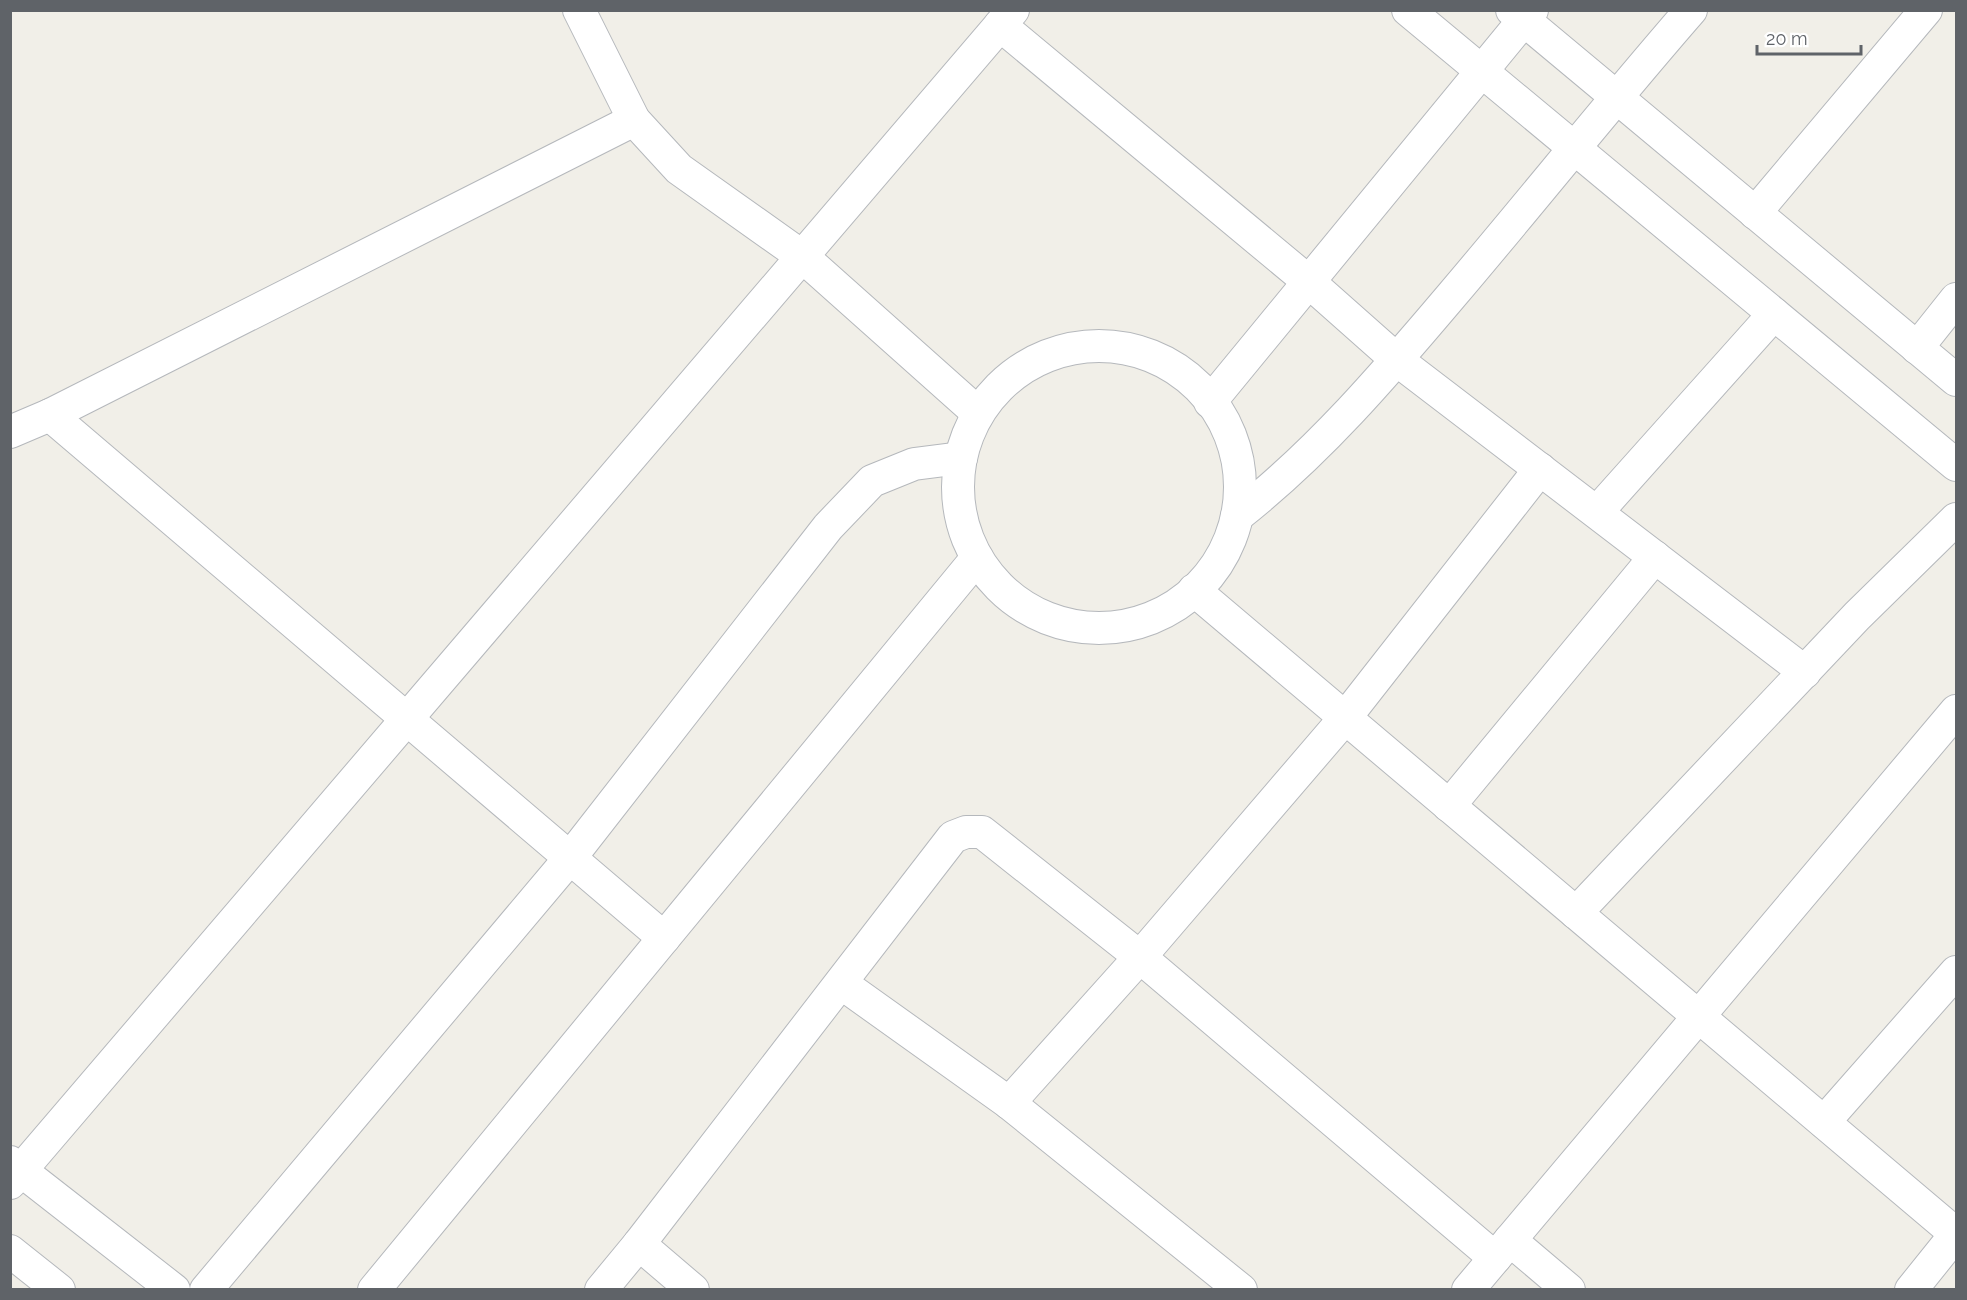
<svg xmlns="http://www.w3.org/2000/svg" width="1967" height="1300" font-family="Raleway,sans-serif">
  <rect width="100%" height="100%" fill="#f1efe8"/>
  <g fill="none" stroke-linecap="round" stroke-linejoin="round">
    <defs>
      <g id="street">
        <path d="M579,10L634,120L679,169L803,257L978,413"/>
        <path d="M1408,10L1956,465"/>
        <path d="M1512,10L1956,380"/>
        <path d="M1000,25L1309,282L1397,360L1805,672"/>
        <path d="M1755,213L1926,10"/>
        <circle cx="1099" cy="487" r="141"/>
        <path d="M1917,348L1956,299"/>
        <path d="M1210,402L1532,10"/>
        <path d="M50,415L664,938"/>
        <path d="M10,432L50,415L634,120"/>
        <path d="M1597,512L1774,314"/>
        <path d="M1237,516C1318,453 1386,373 1452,295C1532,201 1609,104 1691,10"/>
        <path d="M1194,590L1956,1234"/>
        <path d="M1449,806L1655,557"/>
        <path d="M1576,913L1857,616L1956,519"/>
        <path d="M841,983L1009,1103L1241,1290"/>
        <path d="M1009,1103L1140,957L1345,718L1540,469"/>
        <path d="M1824,1122L1956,972"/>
        <path d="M10,1162L174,1290"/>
        <path d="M10,1183L1013,10"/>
        <path d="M1510,1240L1569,1290"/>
        <path d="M639,1244L693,1290"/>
        <path d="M10,1251L59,1290"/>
        <path d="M206,1290L570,858L828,527L872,481L914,464L961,458"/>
        <path d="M374,1290L977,558"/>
        <path d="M601,1290L639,1244L953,837L966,832H982L1140,957L1495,1258"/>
        <path d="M1468,1290L1956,711"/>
        <path d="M1911,1290L1956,1234"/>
      </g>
    </defs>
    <use href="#street" stroke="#b5b8bc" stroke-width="34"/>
    <use href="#street" stroke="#fff" stroke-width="32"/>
  </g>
  <rect width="1967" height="1300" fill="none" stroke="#5f6368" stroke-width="24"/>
  <path d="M1757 45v9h104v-9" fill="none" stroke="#5f6368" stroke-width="3"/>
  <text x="1766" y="45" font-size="18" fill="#5f6368" stroke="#ffffff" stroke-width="4.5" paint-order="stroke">20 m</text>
</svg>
